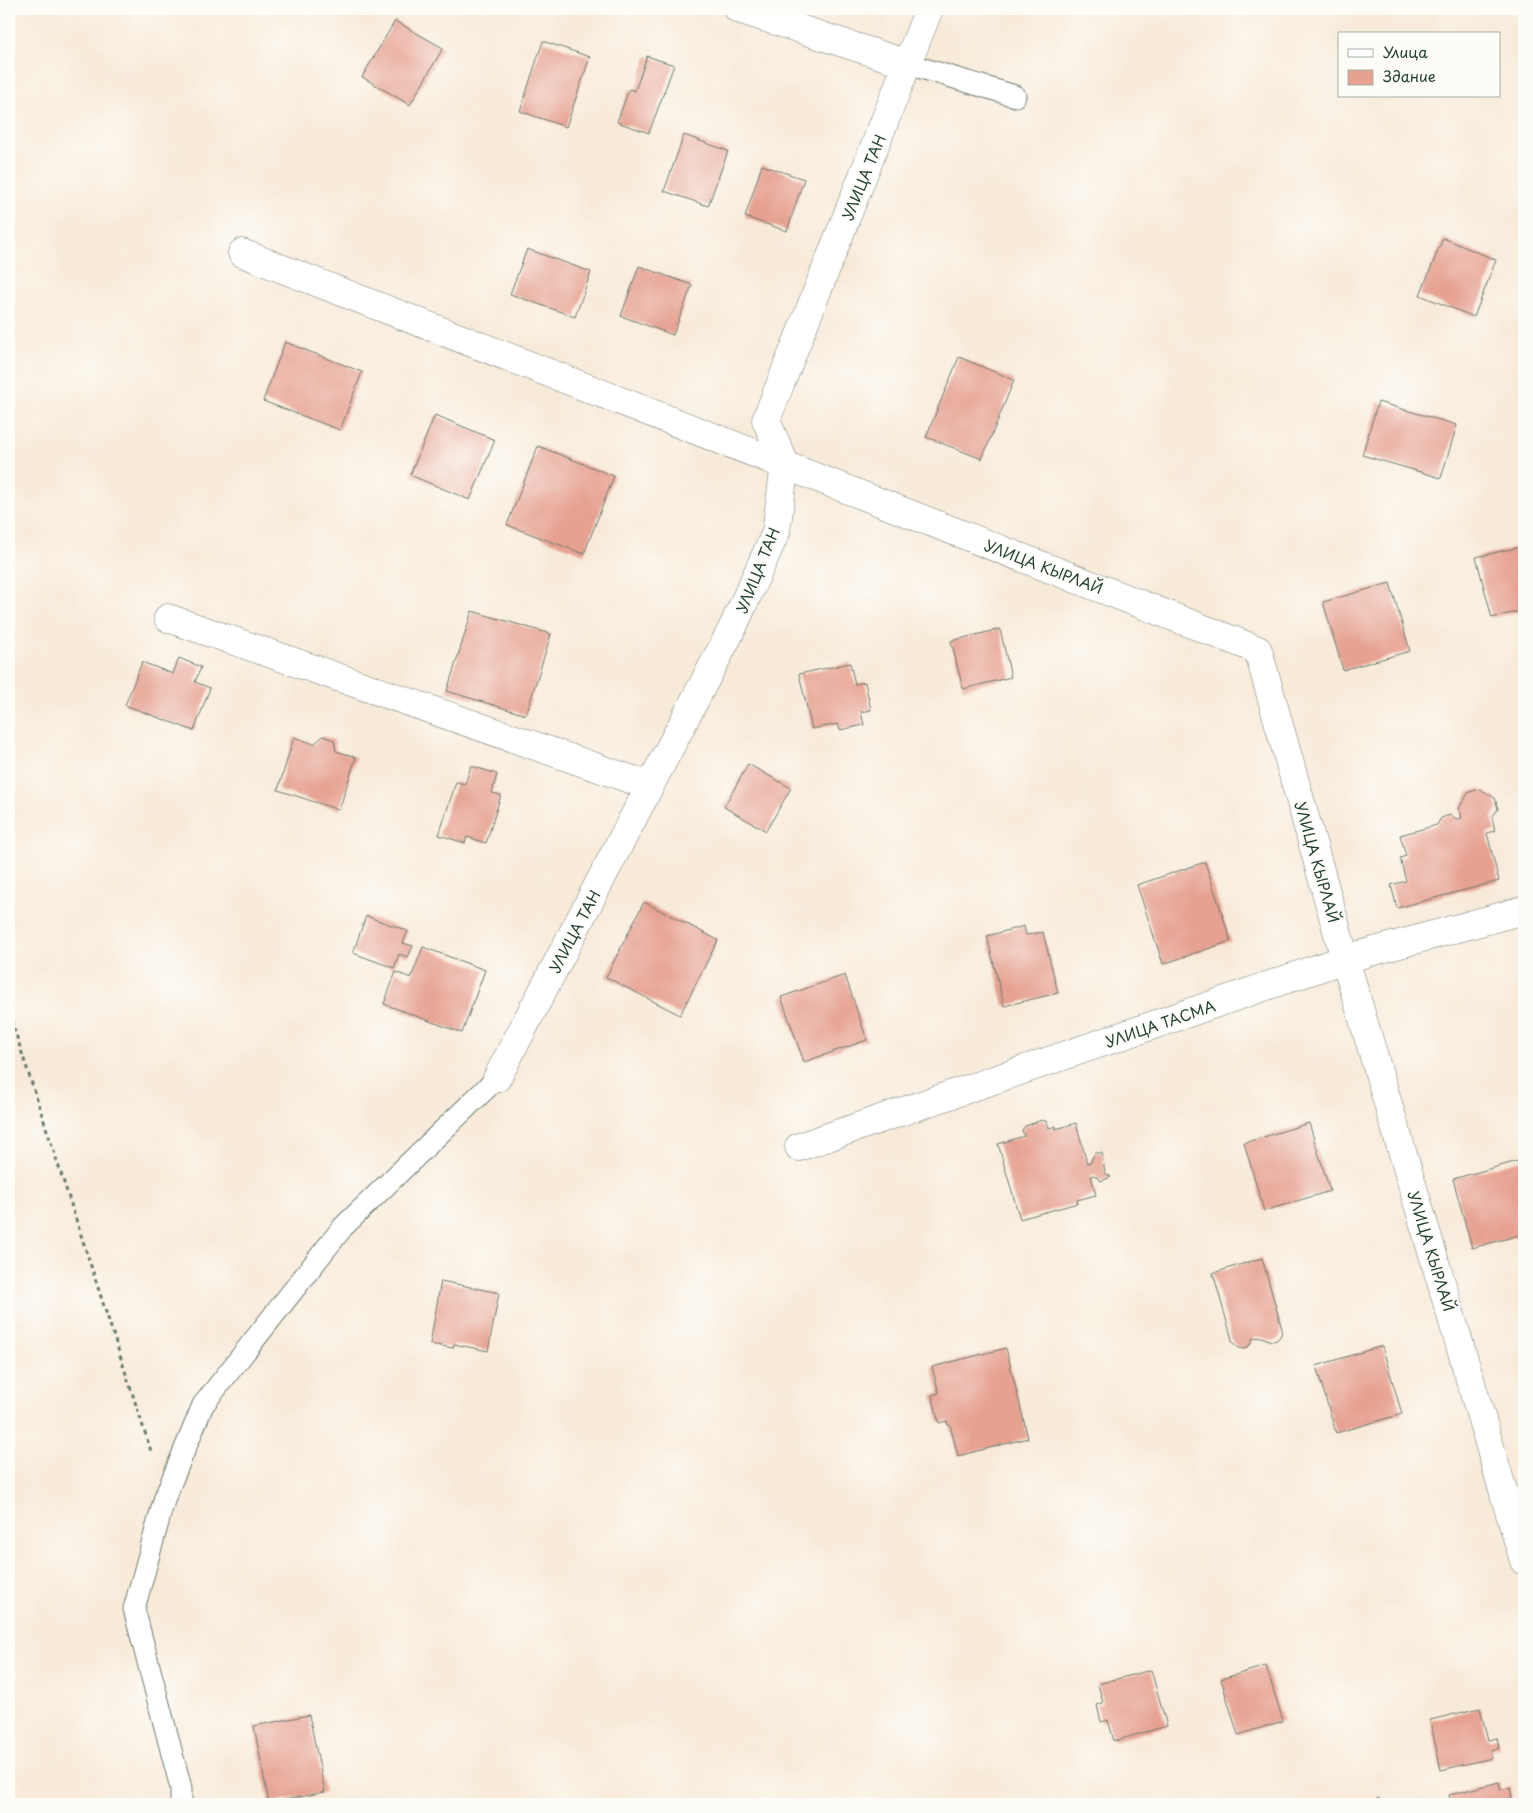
<svg xmlns="http://www.w3.org/2000/svg" width="1533" height="1813" font-family="'Playpen Sans',sans-serif">
  <rect width="100%" height="100%" fill="#fdfcf7"/>
  <filter id="ink" filterUnits="userSpaceOnUse"><feTurbulence type="fractalNoise" baseFrequency=".02" numOctaves="2"/><feDisplacementMap in="SourceGraphic" scale="10" xChannelSelector="R" yChannelSelector="G"/><feConvolveMatrix kernelMatrix="1 2 1 2 8 2 1 2 1" color-interpolation-filters="sRGB"/></filter>
  <filter id="wash" filterUnits="userSpaceOnUse"><feTurbulence type="fractalNoise" baseFrequency=".0096" numOctaves="4" result="noise"/><feDisplacementMap in="SourceGraphic" scale="20" xChannelSelector="R" yChannelSelector="G"/><feGaussianBlur stdDeviation="1.12" result="paint"/><feColorMatrix in="noise" values="0 0 0 0 0 0 0 0 0 0 0 0 0 0 0 0 0 1.4 0 .05"/><feComposite in="paint" operator="in"/></filter>
  <g filter="url(#wash)">
    <rect width="100%" height="100%" fill="#f8ead9"/>
    <g id="blocks">
      <g fill="#e6a191">
        <path d="M395,21L443,48L410,105L362,77Z"/>
        <path d="M543,41L590,57L566,127L520,111Z"/>
        <path d="M647,56L674,65L649,133L617,122L629,89L635,91Z"/>
        <path d="M684,135L728,151L708,206L664,191Z"/>
        <path d="M762,165L804,179L787,231L745,217Z"/>
        <path d="M1443,238L1496,260L1474,317L1420,295Z"/>
        <path d="M527,249L591,272L575,317L510,294Z"/>
        <path d="M639,266L692,285L673,335L621,316Z"/>
        <path d="M285,342L362,372L340,430L263,401Z"/>
        <path d="M959,357L1014,380L982,459L926,437Z"/>
        <path d="M1378,402L1457,425L1441,478L1362,455Z"/>
        <path d="M435,415L495,440L470,500L410,475Z"/>
        <path d="M538,446L614,476L584,554L507,525Z"/>
        <path d="M1524,546V610L1492,618L1476,557Z"/>
        <path d="M1390,583L1410,651L1343,670L1323,602Z"/>
        <path d="M472,611L551,634L526,715L447,691Z"/>
        <path d="M1000,629L1011,677L963,689L951,641Z"/>
        <path d="M179,658L201,667L195,682L210,688L194,731L125,705L142,662L173,674Z"/>
        <path d="M850,663L855,684L865,682L871,710L861,712L864,725L840,730L838,724L812,729L799,674Z"/>
        <path d="M323,736L334,740L336,751L356,757L339,810L278,790L294,737L314,744Z"/>
        <path d="M748,764L791,788L766,831L724,807Z"/>
        <path d="M471,766L497,774L492,793L501,795L486,843L467,837L465,843L439,835L456,782L465,784Z"/>
        <path d="M1480,789L1495,798L1498,809L1492,817L1495,831L1487,833L1499,881L1397,908L1391,885L1406,881L1400,858L1406,856L1400,835L1437,825L1441,818L1450,815L1457,819L1462,818L1459,808L1469,792Z"/>
        <path d="M1205,862L1231,941L1163,964L1137,885Z"/>
        <path d="M644,902L718,940L680,1015L606,977Z"/>
        <path d="M366,916L408,931L403,943L413,946L408,957L399,954L394,968L353,953Z"/>
        <path d="M1024,926L1026,935L1043,932L1058,993L1004,1006L987,936Z"/>
        <path d="M423,947L485,970L462,1033L384,1004L396,972L411,978Z"/>
        <path d="M845,975L867,1040L804,1062L781,997Z"/>
        <path d="M1042,1120L1047,1122L1049,1128L1056,1126V1129L1076,1123L1087,1163L1091,1162L1092,1158L1095,1153H1102L1105,1173L1111,1177L1101,1181L1094,1175L1091,1176L1096,1195L1077,1200L1078,1203L1020,1219L998,1144L1024,1136L1022,1130L1025,1126Z"/>
        <path d="M1309,1123L1330,1191L1264,1211L1244,1143Z"/>
        <path d="M1521,1160L1524,1172V1234L1472,1248L1453,1179Z"/>
        <path d="M1262,1258L1282,1329L1281,1335L1277,1340L1271,1341L1262,1337L1253,1338L1250,1345L1244,1349L1239,1348L1233,1343L1213,1273Z"/>
        <path d="M441,1281L499,1293L488,1351L454,1344L453,1348L430,1344Z"/>
        <path d="M1382,1346L1402,1414L1336,1433L1316,1366Z"/>
        <path d="M1006,1348L1028,1438L958,1456L950,1425H948L947,1421L939,1423L932,1395L939,1393L932,1367Z"/>
        <path d="M1266,1666L1283,1721L1238,1735L1221,1679Z"/>
        <path d="M1151,1670L1167,1726L1114,1741L1108,1720L1101,1722L1097,1705L1103,1703L1098,1684Z"/>
        <path d="M1480,1708L1488,1740L1497,1738L1499,1748L1490,1750L1492,1758L1441,1770L1430,1720Z"/>
        <path d="M309,1715L325,1792L269,1803L254,1726Z"/>
        <path d="M1499,1782L1501,1790L1510,1787L1512,1798L1504,1800L1505,1804H1451L1449,1795Z"/>
        <path d="M1379,1798L1380,1804H1356Z"/>
      </g>
    </g>
  </g>
  <g filter="url(#ink)">
    <use href="#blocks" fill-opacity="0" stroke="#6b7a6e" stroke-width="1"/>
    <g fill="none" stroke-linecap="round" stroke-linejoin="round">
      <defs>
        <g id="service">
          <path d="M908,64L1015,96"/>
          <path d="M181,1804V1788L134,1609L165,1497L203,1405L343,1227L497,1078"/>
        </g>
        <g id="minor">
          <path d="M738,9L908,64"/>
          <path d="M242,253L1258,650L1345,959L1524,1561"/>
          <path d="M168,618L650,786"/>
          <path d="M497,1078L733,627L776,532L785,464L766,420L929,9"/>
          <path d="M799,1147L1345,959L1524,910"/>
        </g>
      </defs>
      <use href="#service" stroke="#6b7a6e" stroke-width="23"/>
      <use href="#minor" stroke="#6b7a6e" stroke-width="29"/>
      <path stroke="#6b7a6e" stroke-width="3" stroke-dasharray="4 4" stroke-linecap="butt" d="M9,1013L151,1451"/>
      <use href="#service" stroke="#fff" stroke-width="21"/>
      <use href="#minor" stroke="#fff" stroke-width="28"/>
    </g>
  </g>
  <g text-anchor="middle" dominant-baseline="central" stroke-width="4" stroke-linejoin="round" paint-order="stroke">
    <g font-size="15" fill="#1f3d34" stroke="#fdfcf7">
      <text transform="translate(863 177) rotate(-68)">УЛИЦА ТАН</text>
      <text transform="translate(1044 566) rotate(21)">УЛИЦА КЫРЛАЙ</text>
      <text transform="translate(757 570) rotate(-68)">УЛИЦА ТАН</text>
      <text transform="translate(1318 862) rotate(74)">УЛИЦА КЫРЛАЙ</text>
      <text transform="translate(574 931) rotate(-62)">УЛИЦА ТАН</text>
      <text transform="translate(1160 1023) rotate(-19)">УЛИЦА ТАСМА</text>
      <text transform="translate(1432 1251) rotate(73)">УЛИЦА КЫРЛАЙ</text>
    </g>
  </g>
  <rect width="1533" height="1813" fill="none" stroke="#fdfcf7" stroke-width="30"/>
  <rect x="1338" y="32" width="162" height="65" fill="#fdfcf7" stroke="#a4b0a9"/>
  <rect x="1348" y="49" width="25" height="8" fill="#ffffff" stroke="#a4b0a9"/>
  <text x="1383" y="58" font-size="15" fill="#1f3d34">Улица</text>
  <rect x="1348" y="70" width="25" height="15" fill="#e6a191" stroke="#a4b0a9"/>
  <text x="1383" y="82" font-size="15" fill="#1f3d34">Здание</text>
</svg>
